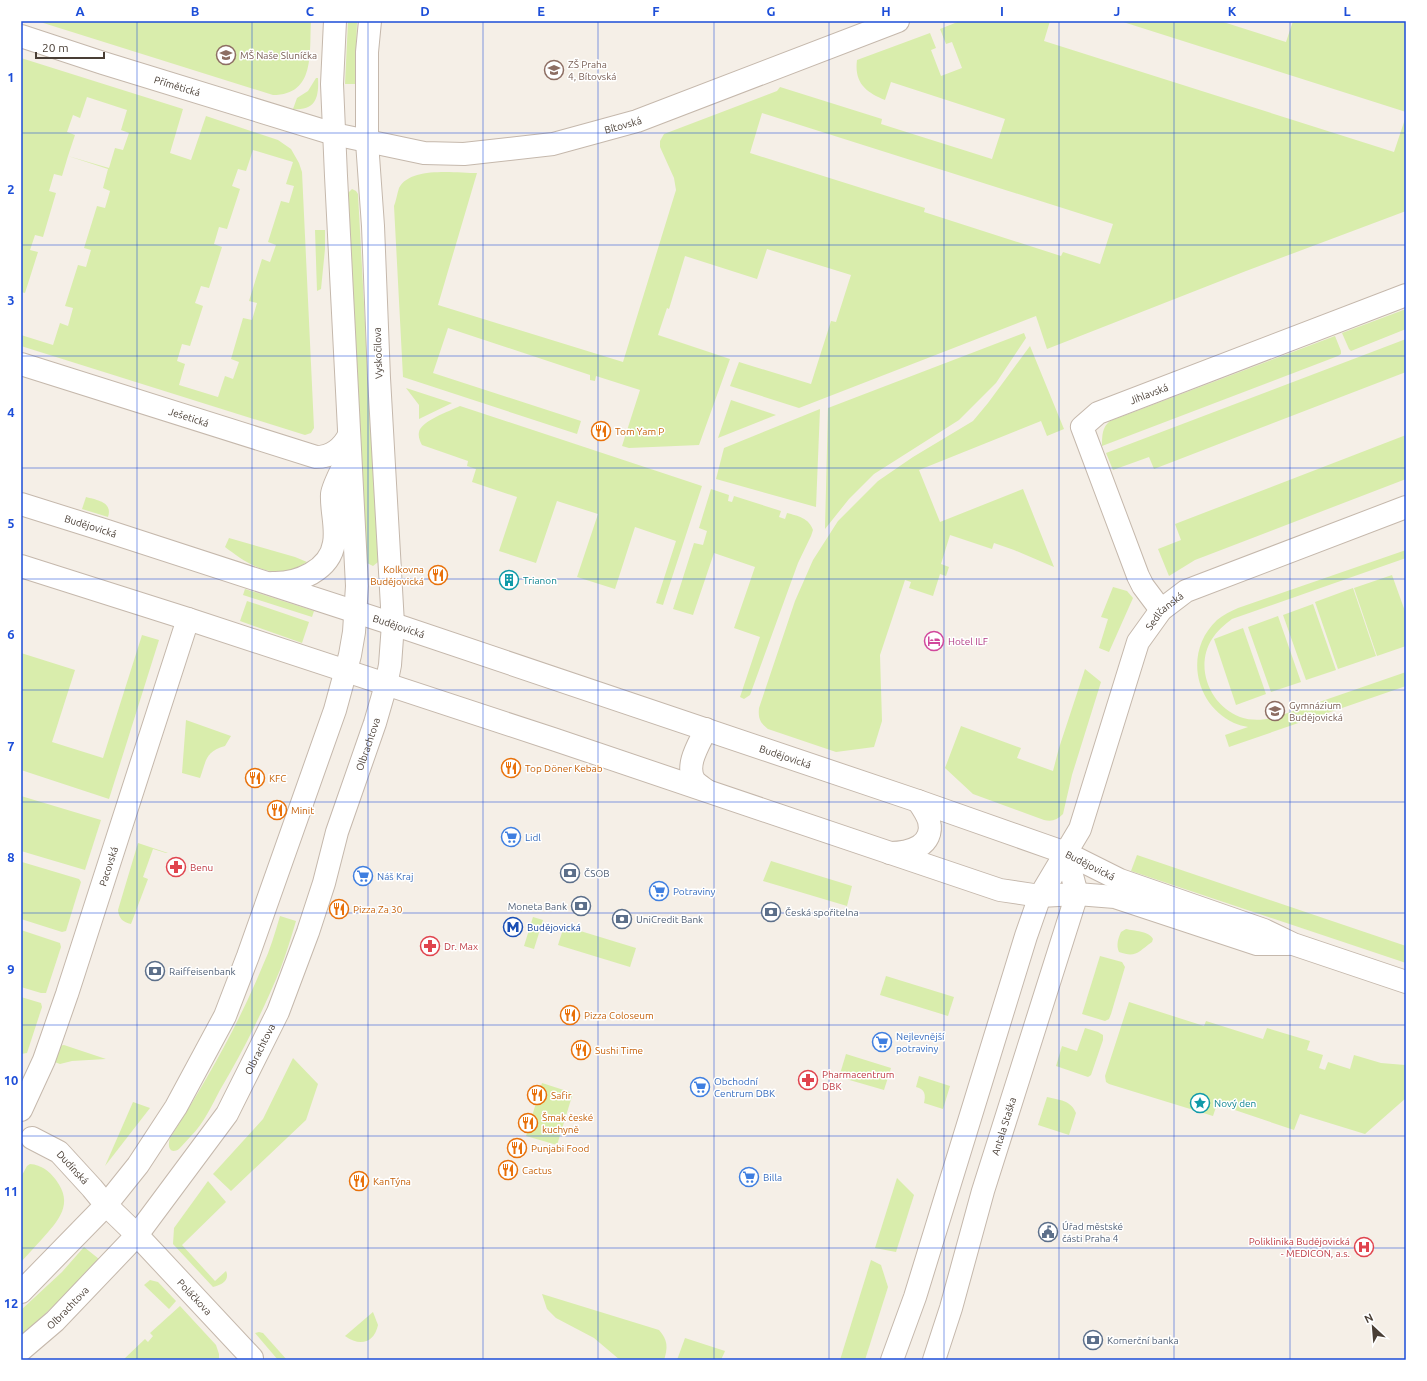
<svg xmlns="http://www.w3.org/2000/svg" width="1427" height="1381" font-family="Ubuntu,sans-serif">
  <rect width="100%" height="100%" fill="#f5efe7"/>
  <g fill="#d9edac" fill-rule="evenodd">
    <path d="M37,21H311C309,52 316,95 273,95Z"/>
    <path d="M348,21H357L355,84H345Z"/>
    <path d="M960,21H1050L1044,41L1394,152L1406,116V211L1246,271L1047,349L1036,316L799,408L730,386L739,362L811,384L831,321L836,322L851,275L767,249L757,279L685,256L669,309L667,308L658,335L730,359L699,445L629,448L622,446L640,390L596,376L595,381L590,380V375L448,328L433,373L581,421L577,434L403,377L394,206C396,201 397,194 399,188C410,166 456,173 477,173L438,305L623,362L676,190L674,178L660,147V141L664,134L777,91L780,87L882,119L881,124L992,159L1005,119L891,82L885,100C866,92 854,83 857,60L930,33L936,48L931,50L941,76L962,68L952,42L946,44L940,29ZM762,113L1113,224L1100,264L1063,252L1061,256L924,212L925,208L750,153Z"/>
    <path d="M1120,21H1220L1286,42L1293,21H1406V112Z"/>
    <path d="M21,58L183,109L170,153L191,160L206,116L278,140L291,149L299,163L302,172L314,428L311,433L305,435L21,346V335L53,345L60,323L68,326L73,308L65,306L78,265L86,267L91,250L84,248L97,206L105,208L110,191L103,188L108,169L68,156L62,176L54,174L49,191L56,193L43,237L35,235L30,250L38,252L25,293L21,292ZM87,97L127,110L121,130L129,133L123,150L115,148L109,168L68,156L75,135L67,132L73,115L80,118ZM253,150L293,162L286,184L294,186L289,203L281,201L268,242L276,245L270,262L262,259L249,301L257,303L252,320L243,318L231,359L239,362L233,379L225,376L218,397L179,385L185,364L177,361L182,344L190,346L203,306L195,303L201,286L209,288L222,247L214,244L219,227L227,229L240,189L232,186L238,169L246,171Z"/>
    <path d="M316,78H318C319,97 316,111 293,109L297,98L308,91Z"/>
    <path d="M352,189L356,191L358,194L378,562L373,566L367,563L348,193Z"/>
    <path d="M315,230H325V249L321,289L317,291Z"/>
    <path d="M1406,309V329L1351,351L1349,349L1342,333Z"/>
    <path d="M1024,333L1026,338L996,383L959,420L874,474L849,499L825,529L828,408Z"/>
    <path d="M1335,336L1341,351V354L1338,356L1102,446C1102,436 1102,427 1110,421Z"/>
    <path d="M1406,339V372L1154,469L1149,457L1113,470L1106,453Z"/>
    <path d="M1030,346L1064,429L1047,436L1041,421L919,470L940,522L1023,489L1054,567L1014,550L994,543L992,549L950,535L941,564L949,567L946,576L940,574L933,596L909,588L911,582L905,580L880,655L882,721L874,747L836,752L768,729C760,723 758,718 759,708L795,601L813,560L838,521L878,481L913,457L973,421L988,403Z"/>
    <path d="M406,388L452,403L419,419V405Z"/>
    <path d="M731,400L776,415L718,438Z"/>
    <path d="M460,406L702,486L663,605L656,603L676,541L635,527L615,589L577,577L598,514L557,501L536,563L499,551L517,497L472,482L476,469L467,466L468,461L422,445C420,441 418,437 419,432C421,421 450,411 460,406Z"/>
    <path d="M820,409L816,507L716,479L724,448Z"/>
    <path d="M1406,435V479L1195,560L1169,576L1158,549L1181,540L1175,524Z"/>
    <path d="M711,489L729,495L728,501L732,502L734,496L781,511L779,517L785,519L787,513C798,516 809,518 813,530L811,536L798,563L750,695L744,699L740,697L760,637L734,628L755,567L714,553L693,615L673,609L694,543L703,545L707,531L699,528Z"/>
    <path d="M86,497C97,500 113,502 108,517L82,509Z"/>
    <path d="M229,538L295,557L307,562C299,567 291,572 281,572C260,573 241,559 225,547Z"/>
    <path d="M1406,550V558L1232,619C1224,625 1217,631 1212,639C1194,667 1210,706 1240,717C1251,721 1263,720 1273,718L1406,672V686L1229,747L1225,735L1248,727C1244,726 1238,725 1234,723C1194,704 1184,651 1217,620C1223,615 1231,611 1238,608Z"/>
    <path d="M1392,575L1406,614V646L1377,656L1354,588Z"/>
    <path d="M1113,587L1127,591L1133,598L1109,652L1099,648L1108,619L1101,617Z"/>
    <path d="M1353,588L1376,656L1338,669L1315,602Z"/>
    <path d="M245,589L314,611L312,617L243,595Z"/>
    <path d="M247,601L309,622L302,643L240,621Z"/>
    <path d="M1313,604L1336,670L1306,680L1283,615Z"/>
    <path d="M1278,616L1301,682L1271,692L1248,627Z"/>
    <path d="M1243,628L1266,694L1236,705L1214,639Z"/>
    <path d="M142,635L159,640L109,799L21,770V653L75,670L52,742L103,758Z"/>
    <path d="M1085,669L1101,682L1072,775L1063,814C1057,820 1052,822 1044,820L973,794L945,768L961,726L1021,748L1017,758L1053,771L1059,748Z"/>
    <path d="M186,720L231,736L225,746C205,752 207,759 200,778L182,773Z"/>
    <path d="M21,796L101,820L85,870L21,851Z"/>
    <path d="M138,843L168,853H166L153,849L143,877L148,879L131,924C123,922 119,919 118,910Z"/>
    <path d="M1137,855L1406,946V963L1131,871Z"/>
    <path d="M771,861L852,886L847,906L763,881Z"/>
    <path d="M22,862L79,879L81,882L66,931L62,932L21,919V866Z"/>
    <path d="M280,916L296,921C291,938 286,954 280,970C263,1011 243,1051 220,1090C212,1105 204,1123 191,1136C187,1140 183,1145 179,1149C170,1155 167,1146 170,1138C205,1083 238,1026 263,965C270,950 275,933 280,916Z"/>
    <path d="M533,917L543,920L534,949L524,946Z"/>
    <path d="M564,926L636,948L630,967L558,945Z"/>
    <path d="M1126,929C1134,931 1149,931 1153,939L1152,942C1138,952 1136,958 1119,952C1116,945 1118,939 1121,932Z"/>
    <path d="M21,930L60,943L61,947L46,993H41L21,987Z"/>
    <path d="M1100,956L1122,962L1125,967L1111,1014L1109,1019L1105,1021L1082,1014Z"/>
    <path d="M886,976L954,997L948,1016L880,995Z"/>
    <path d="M21,997L41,1003L42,1007L27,1053L21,1054Z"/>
    <path d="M1129,1002L1204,1026L1206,1021L1263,1039L1267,1028L1310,1041L1307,1050L1323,1055L1319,1068L1325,1070L1328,1062L1350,1069L1354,1055L1381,1063L1405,1065L1406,1098L1365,1134L1300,1114L1294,1130L1217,1104L1213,1116L1109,1084L1106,1082L1105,1076Z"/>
    <path d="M1085,1028L1098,1032L1103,1035V1040L1091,1075L1088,1077L1056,1066L1062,1046L1077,1051Z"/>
    <path d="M64,1045L106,1059L72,1061L60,1064L49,1060L59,1046Z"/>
    <path d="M846,1054L891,1068L884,1090L839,1077Z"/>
    <path d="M293,1058L318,1084L306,1120L231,1191L213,1174L263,1119Z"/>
    <path d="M919,1076L950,1086L943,1109L924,1103C926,1095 925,1089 916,1087Z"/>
    <path d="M542,1083L573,1093L557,1145L526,1136Z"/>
    <path d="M1047,1097C1059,1100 1071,1100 1076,1113L1069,1135L1038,1125Z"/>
    <path d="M133,1102L150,1108L105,1166Z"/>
    <path d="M30,1164C42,1165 49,1171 56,1180C74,1204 59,1220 42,1239C35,1247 28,1254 21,1262V1177L27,1166Z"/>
    <path d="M897,1178L914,1195L896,1252L875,1248Z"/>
    <path d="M208,1181L226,1202L182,1245L215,1281L226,1271C230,1280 222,1285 213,1287L173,1244L174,1228Z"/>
    <path d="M84,1247L99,1259L76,1285L21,1336V1310L62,1272Z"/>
    <path d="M871,1260L881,1265L888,1287L865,1360H840Z"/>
    <path d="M150,1280L158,1282L176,1301L169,1309L144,1285Z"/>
    <path d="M542,1294L659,1330C668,1340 668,1348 664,1360H620L594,1338L556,1318L547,1309Z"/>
    <path d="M180,1306L216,1345L219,1354V1360H123L145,1339L148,1342L153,1336L150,1333Z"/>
    <path d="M373,1312L378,1325C374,1343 360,1347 345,1336Z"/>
    <path d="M259,1332L263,1333L287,1360H278L255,1333Z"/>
    <path d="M685,1338L725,1351L721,1360H677Z"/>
  </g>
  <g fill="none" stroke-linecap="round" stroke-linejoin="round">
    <defs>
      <g id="minor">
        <path id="s1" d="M21,36L103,63L334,134L424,153L464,154L553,144L637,121L898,21"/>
        <path id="s2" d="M21,364L316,457C331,457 342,449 349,435"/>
        <path id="s3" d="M21,504L107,531L393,624L918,801L1066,853L1120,880L1264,930L1293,944L1406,982"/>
        <path d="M21,566L188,619L553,739L1000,890L1040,896L1077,894L1115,897L1257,944H1288"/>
        <path d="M272,583C298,584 330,570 334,543C337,527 331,510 332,494C333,485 344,466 348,457"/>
        <path id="s4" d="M1161,610L1143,586L1138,576L1082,427L1098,413L1406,295"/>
        <path d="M706,790C702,787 697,784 694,780C685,764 700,743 706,729"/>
        <path d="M890,853C909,853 935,846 929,821C927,814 922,807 918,801"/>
        <path d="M1066,853L1077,894"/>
        <path id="s5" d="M21,1110L44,1060L67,994L188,619"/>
        <path id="s6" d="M32,1138L59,1152L92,1188L106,1205L137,1235L252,1358L249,1360"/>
        <path d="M21,1292L106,1205L138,1165L176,1107L225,1016L248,956L335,710L350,655L354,632L357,586L336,176L332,84L335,21"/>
        <path id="s7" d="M21,1350L55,1321L137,1235L227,1114L278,1012L308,932L324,883L337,832L375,723L386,685L390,665L393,624L379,378L373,226L367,142V52L370,21"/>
        <path id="s8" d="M892,1360L915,1297L1026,936L1040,896L1080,829L1138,642L1161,610L1186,591L1406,507"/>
        <path id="s9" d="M934,1360L951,1308L983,1191L1077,894"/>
      </g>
    </defs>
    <use href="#minor" stroke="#c5b8ac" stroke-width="24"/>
    <use href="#minor" stroke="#fff" stroke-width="22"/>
  </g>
  <path fill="none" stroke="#1d4ed8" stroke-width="1" stroke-opacity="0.55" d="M137,21V1360M252,21V1360M368,21V1360M483,21V1360M598,21V1360M714,21V1360M829,21V1360M944,21V1360M1059,21V1360M1174,21V1360M1290,21V1360M21,133H1406M21,245H1406M21,356H1406M21,468H1406M21,579H1406M21,690H1406M21,802H1406M21,913H1406M21,1025H1406M21,1136H1406M21,1248H1406"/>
  <defs>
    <symbol id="school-ring" viewBox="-11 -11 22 22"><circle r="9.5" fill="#fff" stroke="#8d6e63" stroke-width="1.5"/><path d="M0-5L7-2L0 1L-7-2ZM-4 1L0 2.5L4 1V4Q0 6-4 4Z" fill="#8d6e63"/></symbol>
    <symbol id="restaurant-ring" viewBox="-11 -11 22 22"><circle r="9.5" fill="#fff" stroke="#e8710a" stroke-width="1.5"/><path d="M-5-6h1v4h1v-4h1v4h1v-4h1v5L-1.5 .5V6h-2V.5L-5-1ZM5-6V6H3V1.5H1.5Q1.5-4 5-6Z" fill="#e8710a"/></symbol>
    <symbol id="building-ring" viewBox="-11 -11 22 22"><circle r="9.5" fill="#fff" stroke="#0f9aa8" stroke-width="1.5"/><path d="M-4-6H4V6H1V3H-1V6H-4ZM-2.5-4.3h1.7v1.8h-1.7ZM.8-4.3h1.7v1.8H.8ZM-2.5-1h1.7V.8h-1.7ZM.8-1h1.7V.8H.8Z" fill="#0f9aa8"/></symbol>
    <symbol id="hotel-ring" viewBox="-11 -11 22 22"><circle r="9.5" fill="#fff" stroke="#d1479c" stroke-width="1.5"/><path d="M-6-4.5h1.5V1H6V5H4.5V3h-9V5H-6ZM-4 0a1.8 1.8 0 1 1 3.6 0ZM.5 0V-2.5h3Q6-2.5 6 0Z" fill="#d1479c"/></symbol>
    <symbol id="supermarket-ring" viewBox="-11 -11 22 22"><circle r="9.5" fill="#fff" stroke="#3f7fe0" stroke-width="1.5"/><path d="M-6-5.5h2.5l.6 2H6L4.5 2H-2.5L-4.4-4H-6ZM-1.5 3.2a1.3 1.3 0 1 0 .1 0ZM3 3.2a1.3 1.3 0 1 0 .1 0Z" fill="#3f7fe0"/></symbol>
    <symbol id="pharmacy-ring" viewBox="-11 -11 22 22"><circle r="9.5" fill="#fff" stroke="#e0444e" stroke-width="1.5"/><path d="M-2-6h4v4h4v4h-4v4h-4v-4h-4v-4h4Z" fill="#e0444e"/></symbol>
    <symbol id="bank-ring" viewBox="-11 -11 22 22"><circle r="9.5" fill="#fff" stroke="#5c6f8a" stroke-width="1.5"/><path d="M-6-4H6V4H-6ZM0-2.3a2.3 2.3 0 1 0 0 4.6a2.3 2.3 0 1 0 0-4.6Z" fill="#5c6f8a"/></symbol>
    <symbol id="metro-ring" viewBox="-11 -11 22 22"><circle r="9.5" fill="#fff" stroke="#1a4fb4" stroke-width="1.5"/><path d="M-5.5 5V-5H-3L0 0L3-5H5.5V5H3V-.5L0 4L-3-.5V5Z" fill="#1a4fb4"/></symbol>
    <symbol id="sight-ring" viewBox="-11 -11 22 22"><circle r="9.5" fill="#fff" stroke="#0f9aa8" stroke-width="1.5"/><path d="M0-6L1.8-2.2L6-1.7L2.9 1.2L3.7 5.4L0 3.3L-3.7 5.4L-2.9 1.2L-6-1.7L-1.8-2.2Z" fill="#0f9aa8"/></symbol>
    <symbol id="civic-ring" viewBox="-11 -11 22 22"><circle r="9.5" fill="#fff" stroke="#5c6f8a" stroke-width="1.5"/><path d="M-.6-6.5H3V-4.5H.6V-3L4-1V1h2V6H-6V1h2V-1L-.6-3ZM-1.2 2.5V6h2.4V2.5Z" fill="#5c6f8a"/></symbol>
    <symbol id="hospital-ring" viewBox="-11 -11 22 22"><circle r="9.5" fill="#fff" stroke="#e0444e" stroke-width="1.5"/><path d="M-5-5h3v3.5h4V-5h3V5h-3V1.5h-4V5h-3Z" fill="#e0444e"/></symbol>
  </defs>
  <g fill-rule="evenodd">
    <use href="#school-ring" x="215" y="44" width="22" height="22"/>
    <use href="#school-ring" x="543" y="59" width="22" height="22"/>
    <use href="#restaurant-ring" x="590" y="420" width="22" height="22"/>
    <use href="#restaurant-ring" x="427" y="564" width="22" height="22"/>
    <use href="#building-ring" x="498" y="569" width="22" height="22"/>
    <use href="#hotel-ring" x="923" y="630" width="22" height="22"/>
    <use href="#school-ring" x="1264" y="700" width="22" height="22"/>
    <use href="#restaurant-ring" x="500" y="757" width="22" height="22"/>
    <use href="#restaurant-ring" x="244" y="767" width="22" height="22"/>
    <use href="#restaurant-ring" x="266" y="799" width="22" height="22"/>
    <use href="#supermarket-ring" x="500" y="826" width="22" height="22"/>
    <use href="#pharmacy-ring" x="165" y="856" width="22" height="22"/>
    <use href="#bank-ring" x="559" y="862" width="22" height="22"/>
    <use href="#supermarket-ring" x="352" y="865" width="22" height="22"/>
    <use href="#supermarket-ring" x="648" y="880" width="22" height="22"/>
    <use href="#bank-ring" x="570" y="895" width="22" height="22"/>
    <use href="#restaurant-ring" x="328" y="898" width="22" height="22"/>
    <use href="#bank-ring" x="760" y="901" width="22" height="22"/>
    <use href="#bank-ring" x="611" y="908" width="22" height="22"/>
    <use href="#metro-ring" x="502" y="916" width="22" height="22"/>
    <use href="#pharmacy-ring" x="419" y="935" width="22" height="22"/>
    <use href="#bank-ring" x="144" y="960" width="22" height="22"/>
    <use href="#restaurant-ring" x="559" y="1004" width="22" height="22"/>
    <use href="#supermarket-ring" x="871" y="1031" width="22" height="22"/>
    <use href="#restaurant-ring" x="570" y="1039" width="22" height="22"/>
    <use href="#pharmacy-ring" x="797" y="1069" width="22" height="22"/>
    <use href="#supermarket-ring" x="689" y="1076" width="22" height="22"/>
    <use href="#restaurant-ring" x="526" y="1084" width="22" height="22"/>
    <use href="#sight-ring" x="1189" y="1092" width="22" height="22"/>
    <use href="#restaurant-ring" x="517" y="1112" width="22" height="22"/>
    <use href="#restaurant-ring" x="506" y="1137" width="22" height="22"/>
    <use href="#restaurant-ring" x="497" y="1159" width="22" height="22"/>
    <use href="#supermarket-ring" x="738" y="1166" width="22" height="22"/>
    <use href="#restaurant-ring" x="348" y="1170" width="22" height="22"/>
    <use href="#civic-ring" x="1037" y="1221" width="22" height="22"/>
    <use href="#hospital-ring" x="1353" y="1236" width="22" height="22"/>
    <use href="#bank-ring" x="1082" y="1329" width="22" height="22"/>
  </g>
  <g text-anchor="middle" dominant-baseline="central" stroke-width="3" stroke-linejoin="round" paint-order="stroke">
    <g font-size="10" fill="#785e54" stroke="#fff" text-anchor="start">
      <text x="240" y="55">MŠ Naše Sluníčka</text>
      <text x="568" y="64">ZŠ Praha<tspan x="568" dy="12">4, Bítovská</tspan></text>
      <text x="1289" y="705">Gymnázium<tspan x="1289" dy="12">Budějovická</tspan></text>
    </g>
    <g font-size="10" fill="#493e35" stroke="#fff">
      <text stroke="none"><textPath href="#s1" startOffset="164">Přímětická</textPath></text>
      <text stroke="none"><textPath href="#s1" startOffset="622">Bítovská</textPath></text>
      <text transform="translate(378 353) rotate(-92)">Vyskočilova</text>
      <text stroke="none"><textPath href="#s4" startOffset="276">Jihlavská</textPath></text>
      <text stroke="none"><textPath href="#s2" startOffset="176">Ješetická</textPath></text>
      <text stroke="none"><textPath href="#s3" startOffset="73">Budějovická</textPath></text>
      <text stroke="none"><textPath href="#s8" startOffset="802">Sedlčanská</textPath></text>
      <text stroke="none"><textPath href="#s3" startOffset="397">Budějovická</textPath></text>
      <text stroke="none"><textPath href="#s7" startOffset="711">Olbrachtova</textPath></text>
      <text stroke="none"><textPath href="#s3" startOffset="805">Budějovická</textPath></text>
      <text stroke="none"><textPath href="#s3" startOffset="1129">Budějovická</textPath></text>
      <text stroke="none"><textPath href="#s5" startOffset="259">Pacovská</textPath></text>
      <text stroke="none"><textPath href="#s7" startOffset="387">Olbrachtova</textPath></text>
      <text stroke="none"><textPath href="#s9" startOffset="244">Antala Staška</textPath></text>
      <text stroke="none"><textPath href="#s6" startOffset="51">Dudínská</textPath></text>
      <text stroke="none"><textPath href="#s6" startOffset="229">Poláčkova</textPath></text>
      <text stroke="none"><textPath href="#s7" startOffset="63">Olbrachtova</textPath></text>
    </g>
    <g font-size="10" fill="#c56008" stroke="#fff" text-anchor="start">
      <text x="615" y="431">Tom Yam P</text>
      <text x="424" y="569" text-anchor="end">Kolkovna<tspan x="424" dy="12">Budějovická</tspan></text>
      <text x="525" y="768">Top Döner Kebab</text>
      <text x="269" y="778">KFC</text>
      <text x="291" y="810">Minit</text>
      <text x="353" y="909">Pizza Za 30</text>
      <text x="584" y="1015">Pizza Coloseum</text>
      <text x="595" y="1050">Sushi Time</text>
      <text x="551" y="1095">Safir</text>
      <text x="542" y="1117">Šmak české<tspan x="542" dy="12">kuchyně</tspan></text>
      <text x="531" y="1148">Punjabi Food</text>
      <text x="522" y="1170">Cactus</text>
      <text x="373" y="1181">KanTýna</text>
    </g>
    <g font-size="10" fill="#0d838f" stroke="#fff" text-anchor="start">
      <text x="523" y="580">Trianon</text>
      <text x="1214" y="1103">Nový den</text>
    </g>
    <g font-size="10" fill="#b23c85" stroke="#fff" text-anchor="start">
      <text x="948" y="641">Hotel ILF</text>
    </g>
    <g font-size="10" fill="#366cbe" stroke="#fff" text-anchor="start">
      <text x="525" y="837">Lidl</text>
      <text x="377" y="876">Náš Kraj</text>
      <text x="673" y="891">Potraviny</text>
      <text x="896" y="1036">Nejlevnější<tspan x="896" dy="12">potraviny</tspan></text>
      <text x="714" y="1081">Obchodní<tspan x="714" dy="12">Centrum DBK</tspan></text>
      <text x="763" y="1177">Billa</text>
    </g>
    <g font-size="10" fill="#be3a42" stroke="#fff" text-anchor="start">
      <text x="190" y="867">Benu</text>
      <text x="444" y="946">Dr. Max</text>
      <text x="822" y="1074">Pharmacentrum<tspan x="822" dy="12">DBK</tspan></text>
      <text x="1350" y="1241" text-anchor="end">Poliklinika Budějovická<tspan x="1350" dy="12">- MEDICON, a.s.</tspan></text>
    </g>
    <g font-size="10" fill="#4e5e75" stroke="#fff" text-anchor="start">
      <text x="584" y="873">ČSOB</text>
      <text x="567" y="906" text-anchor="end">Moneta Bank</text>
      <text x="785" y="912">Česká spořitelna</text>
      <text x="636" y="919">UniCredit Bank</text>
      <text x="169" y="971">Raiffeisenbank</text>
      <text x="1062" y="1226">Úřad městské<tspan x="1062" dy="12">části Praha 4</tspan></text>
      <text x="1107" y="1340">Komerční banka</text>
    </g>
    <g font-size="10" fill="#164399" stroke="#fff" text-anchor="start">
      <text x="527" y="927">Budějovická</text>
    </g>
  </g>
  <rect width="1427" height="1381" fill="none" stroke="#ffffff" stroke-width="44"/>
  <g transform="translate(1373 1327) rotate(334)" stroke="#ffffff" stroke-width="3" paint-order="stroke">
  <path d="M0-3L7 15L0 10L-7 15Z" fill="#493e35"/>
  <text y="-6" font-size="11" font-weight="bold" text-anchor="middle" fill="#493e35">N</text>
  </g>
  <path d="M36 52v6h68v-6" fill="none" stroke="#493e35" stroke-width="2"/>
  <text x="42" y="52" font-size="12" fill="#493e35" stroke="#ffffff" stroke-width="3" paint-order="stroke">20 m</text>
  <rect x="22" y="22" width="1383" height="1337" fill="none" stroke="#1d4ed8" stroke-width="1.5"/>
  <g font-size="13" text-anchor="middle" font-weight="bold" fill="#1d4ed8">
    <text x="80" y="16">A</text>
    <text x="195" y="16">B</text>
    <text x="310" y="16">C</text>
    <text x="425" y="16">D</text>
    <text x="541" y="16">E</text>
    <text x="656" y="16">F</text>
    <text x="771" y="16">G</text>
    <text x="886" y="16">H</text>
    <text x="1002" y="16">I</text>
    <text x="1117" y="16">J</text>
    <text x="1232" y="16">K</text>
    <text x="1347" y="16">L</text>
    <text x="11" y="82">1</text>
    <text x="11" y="194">2</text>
    <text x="11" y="305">3</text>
    <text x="11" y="417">4</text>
    <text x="11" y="528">5</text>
    <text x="11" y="639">6</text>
    <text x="11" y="751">7</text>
    <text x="11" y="862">8</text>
    <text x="11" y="974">9</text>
    <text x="11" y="1085">10</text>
    <text x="11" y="1196">11</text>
    <text x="11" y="1308">12</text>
  </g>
</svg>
